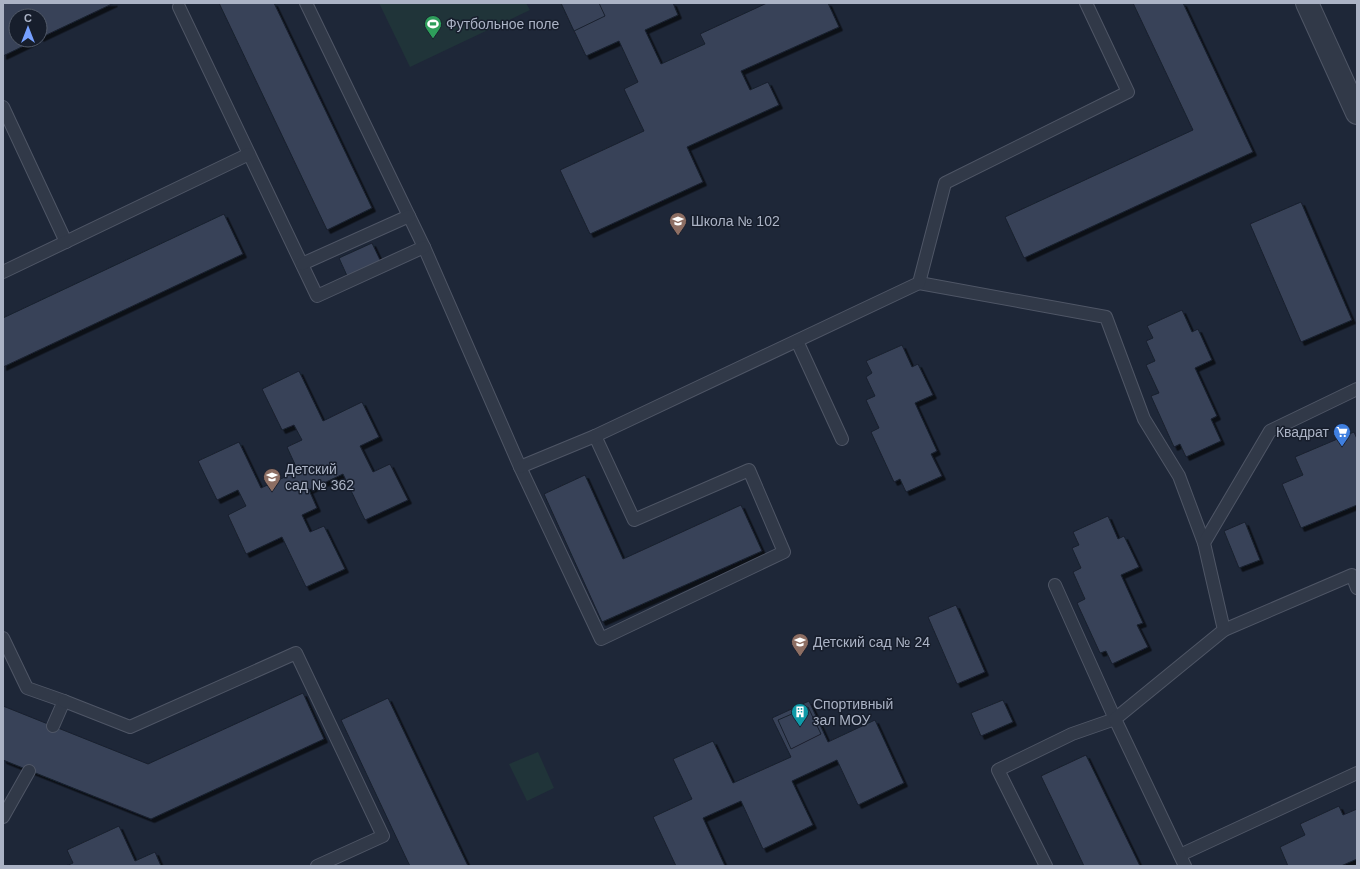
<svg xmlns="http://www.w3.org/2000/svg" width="1360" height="869" font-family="Helvetica,sans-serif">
  <defs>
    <filter id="shadow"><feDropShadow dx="3.5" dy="3.5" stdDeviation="0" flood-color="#0009"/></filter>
  </defs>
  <rect width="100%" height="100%" fill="#1e2738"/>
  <g fill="#203439">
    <path d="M379,3H526L530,10L410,67Z"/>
    <path d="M538,752L554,788L527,801L509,764Z"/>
  </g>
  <g fill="#394358" stroke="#19202e" filter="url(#shadow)">
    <path d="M3,3H114L40,38V16H16V40H36L3,56Z"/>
    <path d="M219,3H274L372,208L327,230Z"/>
    <path d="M561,3H673L678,15L645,30L661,64L705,44L700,34L767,3H828L839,27L741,71L750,90L768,82L779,105L687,147L703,182L590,234L560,170L644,131L624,89L638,82L619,41L586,56Z"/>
    <path d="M561,3H599L605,16L574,31Z"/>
    <path d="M1133,3H1183L1253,152L1024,258L1005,217L1193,130Z"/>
    <path d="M1301,202L1352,320L1301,342L1250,224Z"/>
    <path d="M224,214L243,254L3,367V318Z"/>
    <path d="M372,243L381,262L348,278L339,258Z"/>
    <path d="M1182,310L1192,332L1198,329L1212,360L1195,368L1217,416L1211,419L1221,441L1186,457L1180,444L1174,447L1151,396L1159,393L1146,365L1155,361L1146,341L1153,338L1147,326Z"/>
    <path d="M902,345L912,367L918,364L933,395L915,403L937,451L931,454L942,476L906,492L900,479L894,482L871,432L879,428L866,400L875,396L866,377L872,373L866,361Z"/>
    <path d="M299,371L323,421L362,402L379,437L360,446L373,472L390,464L408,500L365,520L343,474L309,490L317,508L302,515L310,532L324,526L345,569L306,587L282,537L246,554L228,515L246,506L238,490L217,500L198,461L239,442L261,488L298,471L287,447L302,440L294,425L282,430L262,389Z"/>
    <path d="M1354,432L1357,439V505L1301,528L1282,484L1303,475L1295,457Z"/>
    <path d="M585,475L623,559L741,505L762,551L602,622L544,494Z"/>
    <path d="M1108,516L1118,539L1124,536L1139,567L1121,575L1143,623L1137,625L1148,647L1112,664L1106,651L1100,653L1077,603L1085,599L1073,572L1081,568L1072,548L1079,545L1073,532Z"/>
    <path d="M1245,522L1260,560L1239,568L1224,531Z"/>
    <path d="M956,605L985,672L957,684L928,617Z"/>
    <path d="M303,693L324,739L151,819L3,760V706L148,764Z"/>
    <path d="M388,698L468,866H410L407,860L341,720Z"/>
    <path d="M1003,700L1013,722L981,736L971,713Z"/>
    <path d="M809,701L828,742L875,720L904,783L858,805L837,760L792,781L813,825L763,849L741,801L703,818L725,866H676L653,817L692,799L673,759L713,741L733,783L791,757L772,718Z"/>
    <path d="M808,707L821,734L791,749L778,720Z"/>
    <path d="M1086,755L1140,866H1084L1054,803L1041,776Z"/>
    <path d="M1339,806L1343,815L1357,809V859L1341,866H1288L1280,847L1305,835L1300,824Z"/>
    <path d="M119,826L135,861L155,852L161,866H66L73,863L67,850Z"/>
  </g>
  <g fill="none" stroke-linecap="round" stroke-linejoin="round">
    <defs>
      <g id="service">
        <path d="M306,3L424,247L520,467L601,639L784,552L749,470L634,520L595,436"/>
        <path d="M179,7L317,296L424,247"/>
        <path d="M3,107L66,242"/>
        <path d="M302,264L409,216"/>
        <path d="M3,272L249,154"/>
        <path d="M919,283L1106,317L1144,419L1179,476L1204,543"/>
        <path d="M797,341L842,439"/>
        <path d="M520,467L595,436L919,283L945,183L1128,92L1086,3"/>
        <path d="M1224,630L1352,575L1357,588"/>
        <path d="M3,638L27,688L64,701L53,726"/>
        <path d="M64,701L130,727L296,653L383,836L317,866"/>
        <path d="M3,817L29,771"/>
        <path d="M1180,855L1357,773"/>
        <path d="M1046,866L998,770L1072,734L1115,719L1055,585"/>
        <path d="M1185,866L1115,719L1224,630L1204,543L1270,431L1357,389"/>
      </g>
      <path id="minor" d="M1307,3L1357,113"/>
    </defs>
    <use href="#service" stroke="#4f5666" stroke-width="14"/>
    <use href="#minor" stroke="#4f5666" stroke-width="24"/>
    <use href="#service" stroke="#313948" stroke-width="12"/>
    <use href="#minor" stroke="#313948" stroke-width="22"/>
  </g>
  <defs>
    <symbol id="stadium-pin" viewBox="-11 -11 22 30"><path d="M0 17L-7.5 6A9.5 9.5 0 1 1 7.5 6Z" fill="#2e9e5b" stroke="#171e2c"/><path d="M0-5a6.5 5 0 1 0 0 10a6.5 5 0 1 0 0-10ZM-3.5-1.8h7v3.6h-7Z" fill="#fff"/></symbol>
    <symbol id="school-pin" viewBox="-11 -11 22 30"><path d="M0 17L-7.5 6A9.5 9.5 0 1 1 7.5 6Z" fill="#8d6e63" stroke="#171e2c"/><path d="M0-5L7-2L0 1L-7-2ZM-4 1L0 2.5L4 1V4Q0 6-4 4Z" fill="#fff"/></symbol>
    <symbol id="supermarket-pin" viewBox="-11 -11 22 30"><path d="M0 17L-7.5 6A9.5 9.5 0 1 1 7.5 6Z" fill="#3f7fe0" stroke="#171e2c"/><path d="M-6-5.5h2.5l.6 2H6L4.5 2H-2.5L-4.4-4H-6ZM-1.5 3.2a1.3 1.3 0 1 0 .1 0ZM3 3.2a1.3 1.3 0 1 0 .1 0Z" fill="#fff"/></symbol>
    <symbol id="building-pin" viewBox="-11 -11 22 30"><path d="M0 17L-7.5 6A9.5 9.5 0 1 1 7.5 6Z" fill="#0f9aa8" stroke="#171e2c"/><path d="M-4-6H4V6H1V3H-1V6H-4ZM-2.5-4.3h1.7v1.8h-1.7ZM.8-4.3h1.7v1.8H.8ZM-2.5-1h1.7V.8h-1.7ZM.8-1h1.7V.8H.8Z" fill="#fff"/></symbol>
  </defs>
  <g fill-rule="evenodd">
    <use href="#stadium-pin" x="423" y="14" width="20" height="27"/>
    <use href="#school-pin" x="668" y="211" width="20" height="27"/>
    <use href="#supermarket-pin" x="1332" y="422" width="20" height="27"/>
    <use href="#school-pin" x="262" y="467" width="20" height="27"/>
    <use href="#school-pin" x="790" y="632" width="20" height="27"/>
    <use href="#building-pin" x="790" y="702" width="20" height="27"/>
  </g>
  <g text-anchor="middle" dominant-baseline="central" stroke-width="3" stroke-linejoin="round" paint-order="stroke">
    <g font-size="14" fill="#abb3c5" stroke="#171e2c" text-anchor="start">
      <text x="446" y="24">Футбольное поле</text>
      <text x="691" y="221">Школа № 102</text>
      <text x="1329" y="432" text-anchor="end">Квадрат</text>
      <text x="285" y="469">Детский<tspan x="285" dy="16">сад № 362</tspan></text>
      <text x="813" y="642">Детский сад № 24</text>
      <text x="813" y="704">Спортивный<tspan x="813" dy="16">зал МОУ</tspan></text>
    </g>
  </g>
  <rect width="1360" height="869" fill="none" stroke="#abb3c5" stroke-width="8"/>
  <g transform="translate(28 28)"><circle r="19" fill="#171e2c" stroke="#525a69"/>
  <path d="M0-3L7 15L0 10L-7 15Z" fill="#76a0ff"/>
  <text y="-6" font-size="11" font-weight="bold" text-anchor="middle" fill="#abb3c5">С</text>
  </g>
</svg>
